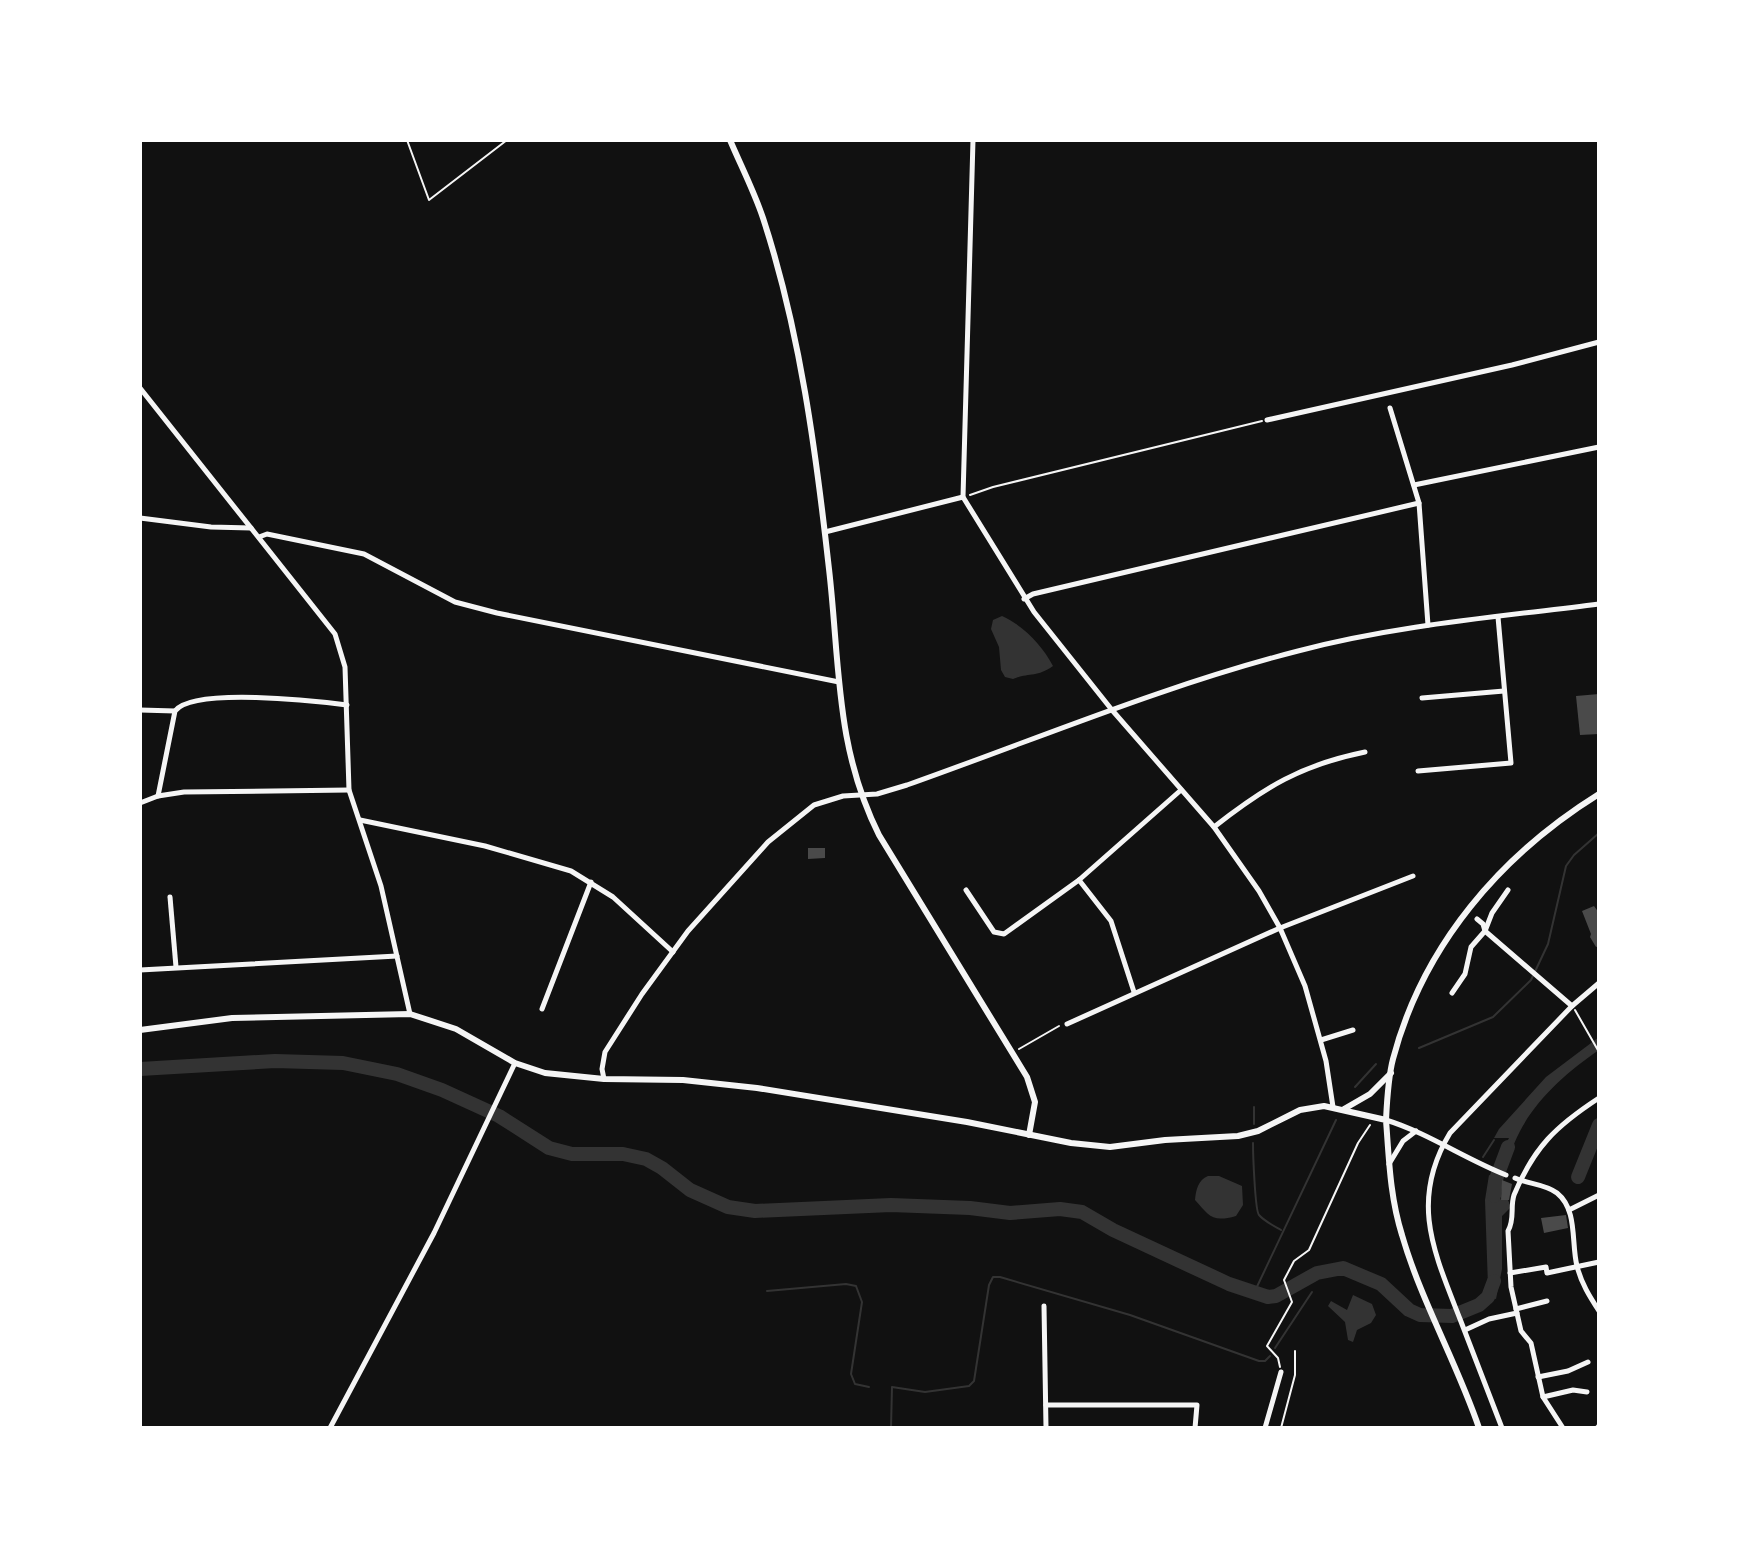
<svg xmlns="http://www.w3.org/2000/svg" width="1739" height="1568" font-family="Overpass,sans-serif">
  <rect width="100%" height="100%" fill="#111"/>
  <g fill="#333">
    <path d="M1002,616C1024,626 1042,645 1053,666C1036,678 1030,672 1013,679L1005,677L1001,670L999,647L991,629L993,620Z"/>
    <path d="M1599,1037V1050C1557,1079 1518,1115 1507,1167L1496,1163L1509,1138H1494L1499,1129L1546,1077Z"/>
    <path d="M1489,1175L1502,1180L1499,1196L1501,1200H1508L1511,1207L1502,1216V1269L1496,1299L1488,1297L1485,1293L1488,1286L1485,1200Z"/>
    <path d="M1208,1176H1219L1242,1186L1243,1205L1236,1216C1211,1223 1209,1215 1195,1200C1196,1190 1198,1180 1208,1176Z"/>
    <path d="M1353,1295L1372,1304L1376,1315L1371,1323L1357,1330L1353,1342L1348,1340L1345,1322L1328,1306L1331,1301L1347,1310Z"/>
  </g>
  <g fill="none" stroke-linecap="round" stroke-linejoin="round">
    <g stroke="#333" stroke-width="2">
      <path d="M1419,1048L1493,1017L1531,980L1548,944L1566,866L1574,855L1599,833"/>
      <path d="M1355,1087L1376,1064"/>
      <path d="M1254,1124V1107"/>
      <path d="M1253,1143C1253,1153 1255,1211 1259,1215C1264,1221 1274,1226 1281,1230"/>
      <path d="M1483,1157L1494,1140"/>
      <path d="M767,1291L846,1284L856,1286L862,1302L851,1374L855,1384L869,1387"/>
      <path d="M1254,1293L1336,1120"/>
      <path d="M1275,1348L1312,1292"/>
      <path d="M891,1428L892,1387L925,1392L969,1386L974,1381L989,1285L993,1277H1000L1130,1315L1259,1361H1265L1270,1356"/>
    </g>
    <g stroke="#333" stroke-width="14">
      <path d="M140,1069L275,1061L343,1063L397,1074L442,1090L499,1116L549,1148L572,1154H623L646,1159L662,1168L690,1190L728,1207L755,1211L891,1205L970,1208L1010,1213L1060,1209L1082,1212L1113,1230L1229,1284L1268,1297L1276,1296L1317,1273L1343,1268L1381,1284L1409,1310L1420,1315L1452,1316L1479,1305L1488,1297L1494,1281"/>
      <path d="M1578,1177L1599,1125"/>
      <path d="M1494,1196L1496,1179L1508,1147"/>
    </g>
  </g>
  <g fill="#4a4a4a">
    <path d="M1599,694V734L1580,735L1576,696Z"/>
    <path d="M808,848H825V858L808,859Z"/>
    <path d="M1594,906L1599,913V946L1596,947L1590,937L1591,934L1582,911Z"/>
    <path d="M1502,1180L1512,1184L1509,1200H1501Z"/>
    <path d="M1566,1215L1568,1228L1544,1233L1541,1218Z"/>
  </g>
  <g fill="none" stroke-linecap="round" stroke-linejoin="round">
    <g stroke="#f5f5f5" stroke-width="2">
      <path d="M407,140L429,200L507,140"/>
      <path d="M970,495L993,487L1262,421"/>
      <path d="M1575,1010L1599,1052"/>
      <path d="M1019,1049L1059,1026"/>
      <path d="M1280,1367L1278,1358L1267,1346L1292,1302L1284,1280L1294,1261L1309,1250L1358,1143L1370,1125"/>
    </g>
    <path stroke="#f5f5f5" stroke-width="2" d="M1281,1428L1295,1375V1351"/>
    <g stroke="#f5f5f5" stroke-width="5">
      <path d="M973,140L963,497L1034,612L1112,710L1214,827L1259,891L1280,928L1305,986L1326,1061L1333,1107"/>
      <path d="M140,388L335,634L345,667L349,790L381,886L410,1014"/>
      <path d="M1390,408L1419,503L1428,625"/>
      <path d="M1267,420L1512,365L1599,342"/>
      <path d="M1414,485L1599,447"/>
      <path d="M140,518L211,527L251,528"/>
      <path d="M825,532L963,497"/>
      <path d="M259,537L267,534L364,554L455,602L497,613L839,682"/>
      <path d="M1024,599L1033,594L1419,503"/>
      <path d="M1422,698L1504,691"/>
      <path d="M140,710L175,711"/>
      <path d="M1418,771L1511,763L1498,617"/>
      <path d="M158,796L175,711C193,687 316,701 347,705"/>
      <path d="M140,803L158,796L184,792L349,790"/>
      <path d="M360,820L485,846L571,871L613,897L673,952"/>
      <path d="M1214,827C1265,787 1301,765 1365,752"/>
      <path d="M1079,880L1111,921L1134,992"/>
      <path d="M966,890L994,932L1004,934L1079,880L1181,790"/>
      <path d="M170,897L176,967"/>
      <path d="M1477,919L1483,924L1485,931L1572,1006"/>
      <path d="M140,970L397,956"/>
      <path d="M1452,993L1465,974L1471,947L1485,931L1492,913L1508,890"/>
      <path d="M542,1009L591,882"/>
      <path d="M1067,1024L1280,928L1413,876"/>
      <path d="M1321,1040L1353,1030"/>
      <path d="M604,1079L602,1069L605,1052L642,994L688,931L768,842L814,805L843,796L877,794L907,785C1037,739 1165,685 1298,651C1397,625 1498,617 1599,604"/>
      <path d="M1386,1120C1428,1133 1465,1159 1506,1175"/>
      <path d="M1389,1164L1403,1141L1416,1131"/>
      <path d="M1515,1178C1528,1184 1546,1184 1557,1193C1578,1210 1571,1243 1577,1266C1581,1283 1590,1297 1599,1311"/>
      <path d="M1569,1210L1599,1195"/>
      <path d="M1510,1273L1546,1267L1547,1273L1599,1262"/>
      <path d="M1044,1306L1046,1428"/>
      <path d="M1516,1309L1547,1301"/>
      <path d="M1465,1330L1489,1319L1517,1313"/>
      <path d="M1538,1377L1568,1371L1588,1362"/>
      <path d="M1543,1397L1573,1390L1587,1392"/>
      <path d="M1046,1405H1197L1195,1428"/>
      <path d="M330,1428L434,1233L515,1063"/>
      <path d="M1265,1428L1281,1372"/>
      <path d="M1502,1428C1488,1392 1474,1355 1460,1319C1434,1252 1409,1201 1450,1133L1572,1006L1599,983"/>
      <path d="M1563,1428L1543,1397L1531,1343L1521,1331L1511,1287L1508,1231C1515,1219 1510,1207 1514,1195C1534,1147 1556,1126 1599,1098"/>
      <path d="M1597,1428L1599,1426"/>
    </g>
    <g stroke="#f5f5f5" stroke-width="6">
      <path d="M730,140C741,166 754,191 763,218C800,331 816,452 829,569C840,664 835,747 879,835L1027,1077L1035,1102L1029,1135"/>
      <path d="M1344,1109L1370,1094L1391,1073"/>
      <path d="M1386,1120C1387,1100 1388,1078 1393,1059C1423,945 1501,855 1599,794"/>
    </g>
    <path stroke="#f5f5f5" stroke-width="6" d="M140,1030L232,1018L410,1014L456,1029L515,1063L545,1073L604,1079L683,1080L757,1088L967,1122L1071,1143L1110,1147L1165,1140L1238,1136L1258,1131L1300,1110L1324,1106L1386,1120C1389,1159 1390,1197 1402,1235C1421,1301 1457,1363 1479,1428"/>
  </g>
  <rect width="1739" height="1568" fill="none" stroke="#ffffff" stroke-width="284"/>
</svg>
